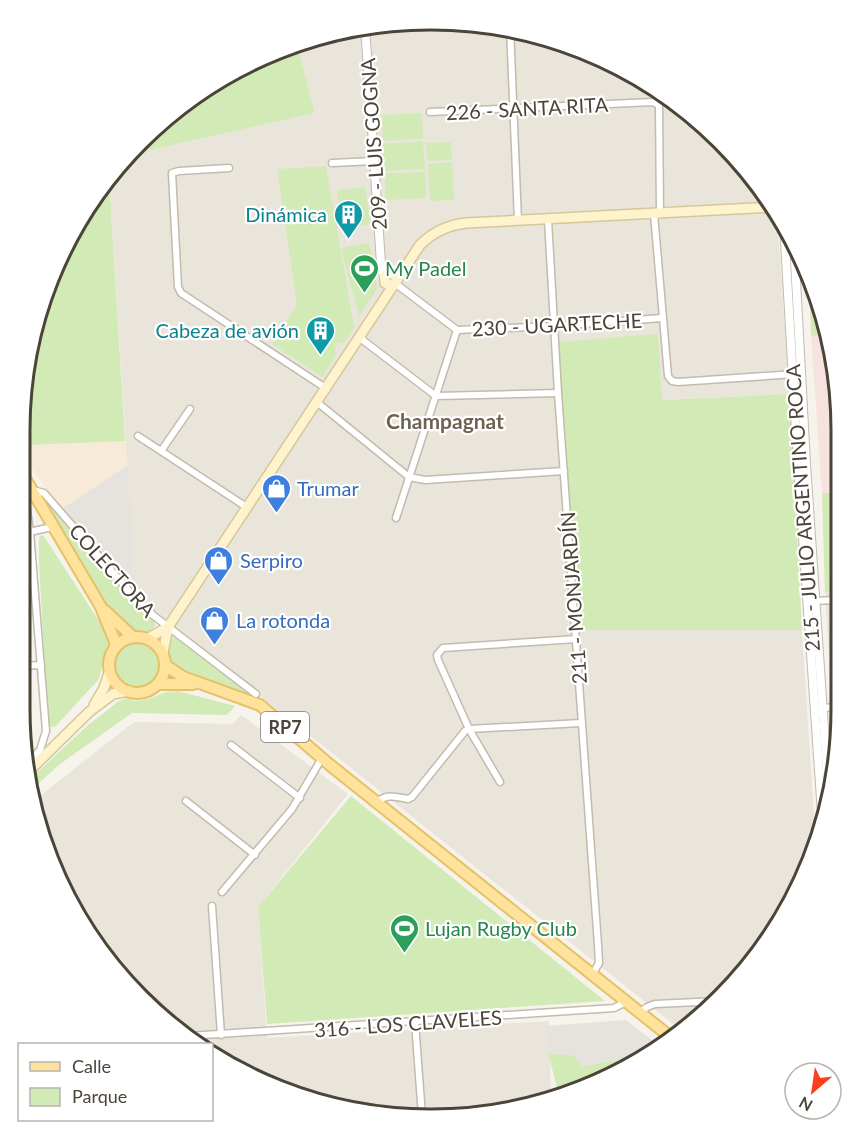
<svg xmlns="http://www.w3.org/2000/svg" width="861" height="1139" font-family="Lato,sans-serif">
  <rect width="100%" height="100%" fill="#f6f3ec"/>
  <g fill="#eae5da">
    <path d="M430,20L510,27L587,51L659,89L721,140L773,205L777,219L790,394L662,400L579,630H802L816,848L772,937L721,999L682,1031L162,618L135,594L109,176L132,154L315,113L297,44L350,27Z"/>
    <path d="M825,592H838V762L836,772Z"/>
    <path d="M20,599L24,611L28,713L21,723L20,708Z"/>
    <path d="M241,715L348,794L258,907L267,1038L549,1021L551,1100L457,1119L350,1112L248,1077L212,1052V1044H200L159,1017L75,914L34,815L32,802L134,722L233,724Z"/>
  </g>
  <path fill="#f7ead8" d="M20,410L24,444L125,441L128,465L62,509L25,459L24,445H20Z"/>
  <g fill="#e6e2dd">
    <path d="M128,465L135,594L62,509Z"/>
    <path d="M626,1020L662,1048L650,1055L582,1066L573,1055L548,1054L546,1026Z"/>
  </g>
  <path fill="#f6e3e0" d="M827,334L838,377V493H822L820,464L811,336Z"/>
  <g fill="#d2eab5">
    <path d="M297,44L315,113L132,154L202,89L273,51Z"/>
    <path d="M422,113L423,139L383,141L382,115Z"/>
    <path d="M423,141L425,169L385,171L383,144Z"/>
    <path d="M451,142L452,160L427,161L426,143Z"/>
    <path d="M452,162L454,200L430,201L428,164Z"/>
    <path d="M326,166L354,327L345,342L335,344L336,355L322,377L272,344L297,305L277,169Z"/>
    <path d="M425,172L426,198L386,200L385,173Z"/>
    <path d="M109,176L125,441L24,445L20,404L34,324L62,249L104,181Z"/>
    <path d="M365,187L371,224L342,228L337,190Z"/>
    <path d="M369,243L375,270L356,275L375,272L377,289L359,316L341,248Z"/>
    <path d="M809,270L810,274L827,334L811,336Z"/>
    <path d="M658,334L662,400L790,394L802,630H579L558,342Z"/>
    <path d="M822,493H838V592H825Z"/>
    <path d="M42,498H45L129,597L151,617L156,625L149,632L135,633L105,606Z"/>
    <path d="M43,535L105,630L109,639L99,679L55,727L48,726L39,562V537Z"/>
    <path d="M174,637L256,696L253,697C233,685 213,687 193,678C184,674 176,668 168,662C165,654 166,642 174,637Z"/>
    <circle cx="137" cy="665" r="23"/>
    <path d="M178,691L235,706L227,715L132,713L60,764L30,791L29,780L87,726L119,701L127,698L135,701L148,699L166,692Z"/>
    <path d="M351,796L605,1001L267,1024L258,907Z"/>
    <path d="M548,1054L573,1055L582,1066L650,1055L560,1098Z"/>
  </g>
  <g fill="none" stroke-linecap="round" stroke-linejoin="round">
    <path stroke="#a9d4f2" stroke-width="1.5" d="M765,193L766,202"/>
    <defs>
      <g id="minor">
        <path d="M510,27L518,221"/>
        <path d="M430,112L653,102L659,105L660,213"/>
        <path d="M332,163L374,161"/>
        <path d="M229,168L179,171L172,173L178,287L181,293L327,389"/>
        <path d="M654,214L668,376L672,381L678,382L795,374"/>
        <path d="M548,220L558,393L598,945L599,963L592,975"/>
        <path d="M396,284L457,330L555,326L662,318"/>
        <path d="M360,338L436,396L558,393"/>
        <path d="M318,403L409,477L425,480L564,471"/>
        <path d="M138,436L248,508"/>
        <path d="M161,451L190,409"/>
        <path d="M33,490L44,493L136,599L154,616L256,694"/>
        <path d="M21,499L27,511L30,532L46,731L40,750L27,763"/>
        <path d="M396,518L457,330"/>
        <path d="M20,534L52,527"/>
        <path d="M812,601L838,600"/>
        <path d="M20,666L41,665"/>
        <path d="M821,708L838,707"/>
        <path d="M231,745L300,798"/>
        <path d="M500,782L469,729L438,660L437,655L443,648L576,639"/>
        <path d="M186,801L255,855"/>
        <path d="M377,802C387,793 396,797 408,799L412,797L465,731L469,729L581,723"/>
        <path d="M222,892L292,809L322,758"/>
        <path d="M212,906L221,1035"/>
        <path d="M639,1013L647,1007L655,1004L719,1001"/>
        <path d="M415,1022L422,1116"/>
        <path d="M188,1036L614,1008L626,1002"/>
        <path d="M212,1051V1052"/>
        <path d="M469,1116L474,1110H478L482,1114"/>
        <path d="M443,1118L467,1117"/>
      </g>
      <g id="tertiary">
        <path d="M365,26L381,263L384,277"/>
        <path d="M784,225L798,465L823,828"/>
        <path d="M794,243L806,464L829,800"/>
      </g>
      <g id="secondary">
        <path d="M393,286L385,283V275L390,273L394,274L397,281"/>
        <path d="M147,639L168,627"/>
        <path d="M163,653L168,627L420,245C433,232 447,225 466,223L775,207"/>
        <path d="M94,705L104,688L110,670"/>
        <path d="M28,772L89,712L113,694L129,691"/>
      </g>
      <g id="primary">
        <path d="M20,470L101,607L114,639L116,647"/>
        <path d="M105,611L133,637"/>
        <circle cx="137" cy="665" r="28"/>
        <path d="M165,665L183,677L260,705L330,765L673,1039"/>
        <path d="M158,684H193"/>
      </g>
    </defs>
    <use href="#minor" stroke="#c2bbae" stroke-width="9"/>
    <use href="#tertiary" stroke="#c2bbae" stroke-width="10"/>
    <use href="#secondary" stroke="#d6c79b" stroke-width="12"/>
    <use href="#primary" stroke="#e6c16a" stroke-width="14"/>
    <use href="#minor" stroke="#fff" stroke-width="6"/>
    <use href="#tertiary" stroke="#fff" stroke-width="8"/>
    <use href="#secondary" stroke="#fff3cd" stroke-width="9"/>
    <use href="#primary" stroke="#ffe39c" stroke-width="10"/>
  </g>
  <defs>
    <symbol id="building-pin" viewBox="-11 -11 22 30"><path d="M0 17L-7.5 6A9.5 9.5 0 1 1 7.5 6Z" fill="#0f9aa8" stroke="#fff"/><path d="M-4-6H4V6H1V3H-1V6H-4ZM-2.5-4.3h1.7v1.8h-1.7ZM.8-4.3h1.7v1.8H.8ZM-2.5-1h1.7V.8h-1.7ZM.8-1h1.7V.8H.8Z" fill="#fff"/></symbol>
    <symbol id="stadium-pin" viewBox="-11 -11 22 30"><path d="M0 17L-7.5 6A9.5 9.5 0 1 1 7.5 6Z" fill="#2e9e5b" stroke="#fff"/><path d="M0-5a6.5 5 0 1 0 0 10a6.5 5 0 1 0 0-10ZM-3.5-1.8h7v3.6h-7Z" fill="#fff"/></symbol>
    <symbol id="shop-pin" viewBox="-11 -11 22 30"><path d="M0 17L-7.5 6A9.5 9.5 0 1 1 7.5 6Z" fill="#3f7fe0" stroke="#fff"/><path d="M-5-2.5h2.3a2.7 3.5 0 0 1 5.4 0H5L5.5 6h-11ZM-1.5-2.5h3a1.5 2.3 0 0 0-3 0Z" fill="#fff"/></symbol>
  </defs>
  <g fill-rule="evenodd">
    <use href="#building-pin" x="332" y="198" width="33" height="45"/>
    <use href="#stadium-pin" x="348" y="252" width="33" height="45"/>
    <use href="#building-pin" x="304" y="314" width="33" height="45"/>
    <use href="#shop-pin" x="260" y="472" width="33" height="45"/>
    <use href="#shop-pin" x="202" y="544" width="33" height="45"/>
    <use href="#shop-pin" x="198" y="604" width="33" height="45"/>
    <use href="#stadium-pin" x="388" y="912" width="33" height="45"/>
  </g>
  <g text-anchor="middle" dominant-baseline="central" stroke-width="4.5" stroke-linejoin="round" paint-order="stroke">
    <rect fill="#fff" stroke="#817c74" stroke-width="1.5" x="261" y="712" width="48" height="30" rx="4.5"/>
    <g font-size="18" font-weight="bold" fill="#4b4439">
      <text x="285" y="727">RP7</text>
    </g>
    <g font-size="20" fill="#4b4439" stroke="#fff">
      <text transform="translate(527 108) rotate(-3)">226 - SANTA RITA</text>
      <text transform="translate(373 144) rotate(-94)">209 - LUIS GOGNA</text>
      <text transform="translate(557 324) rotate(-3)">230 - UGARTECHE</text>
      <text transform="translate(802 508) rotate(-94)">215 - JULIO ARGENTINO ROCA</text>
      <text transform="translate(113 570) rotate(48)">COLECTORA</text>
      <text transform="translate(573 598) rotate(-94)">211 - MONJARDÍN</text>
      <text transform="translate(408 1023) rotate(-4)">316 - LOS CLAVELES</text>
    </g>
    <g font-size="20" fill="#0d838f" stroke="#fff" text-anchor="end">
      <text x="327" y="214">Dinámica</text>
      <text x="299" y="330">Cabeza de avión</text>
    </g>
    <g font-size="20" fill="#27864d" stroke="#fff" text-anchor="start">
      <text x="385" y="268">My Padel</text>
      <text x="425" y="928">Lujan Rugby Club</text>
    </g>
    <g font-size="20" fill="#366cbe" stroke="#fff" text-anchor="start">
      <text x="297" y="488">Trumar</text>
      <text x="240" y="560">Serpiro</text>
      <text x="236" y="620">La rotonda</text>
    </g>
    <g font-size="21" font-weight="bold" fill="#6e6250" stroke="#fff">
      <text x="445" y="420">Champagnat</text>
    </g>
  </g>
  <path d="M0 0H861V1139H0ZM430 30H431A400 400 0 0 1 831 430V709A400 400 0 0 1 431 1109H430A400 400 0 0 1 30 709V430A400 400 0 0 1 430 30Z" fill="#fff" fill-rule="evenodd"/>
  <path fill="none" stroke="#4b4439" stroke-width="3" d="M430 30H431A400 400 0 0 1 831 430V709A400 400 0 0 1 431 1109H430A400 400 0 0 1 30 709V430A400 400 0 0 1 430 30Z"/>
  <rect x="18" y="1043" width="195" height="78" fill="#ffffff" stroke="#b7b4b0" stroke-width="1.5"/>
  <rect x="30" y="1062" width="30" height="9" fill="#ffe39c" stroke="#b7b4b0" stroke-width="1.5"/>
  <text x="72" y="1073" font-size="18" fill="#4b4439">Calle</text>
  <rect x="30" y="1088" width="30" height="18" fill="#d2eab5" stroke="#b7b4b0" stroke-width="1.5"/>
  <text x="72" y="1103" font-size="18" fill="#4b4439">Parque</text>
  <g transform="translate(813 1091) rotate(209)"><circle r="28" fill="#ffffff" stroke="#b7b4b0" stroke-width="1.5"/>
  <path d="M0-4.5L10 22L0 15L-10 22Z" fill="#fc3f1d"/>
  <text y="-9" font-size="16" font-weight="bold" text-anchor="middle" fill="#4b4439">N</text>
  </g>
</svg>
